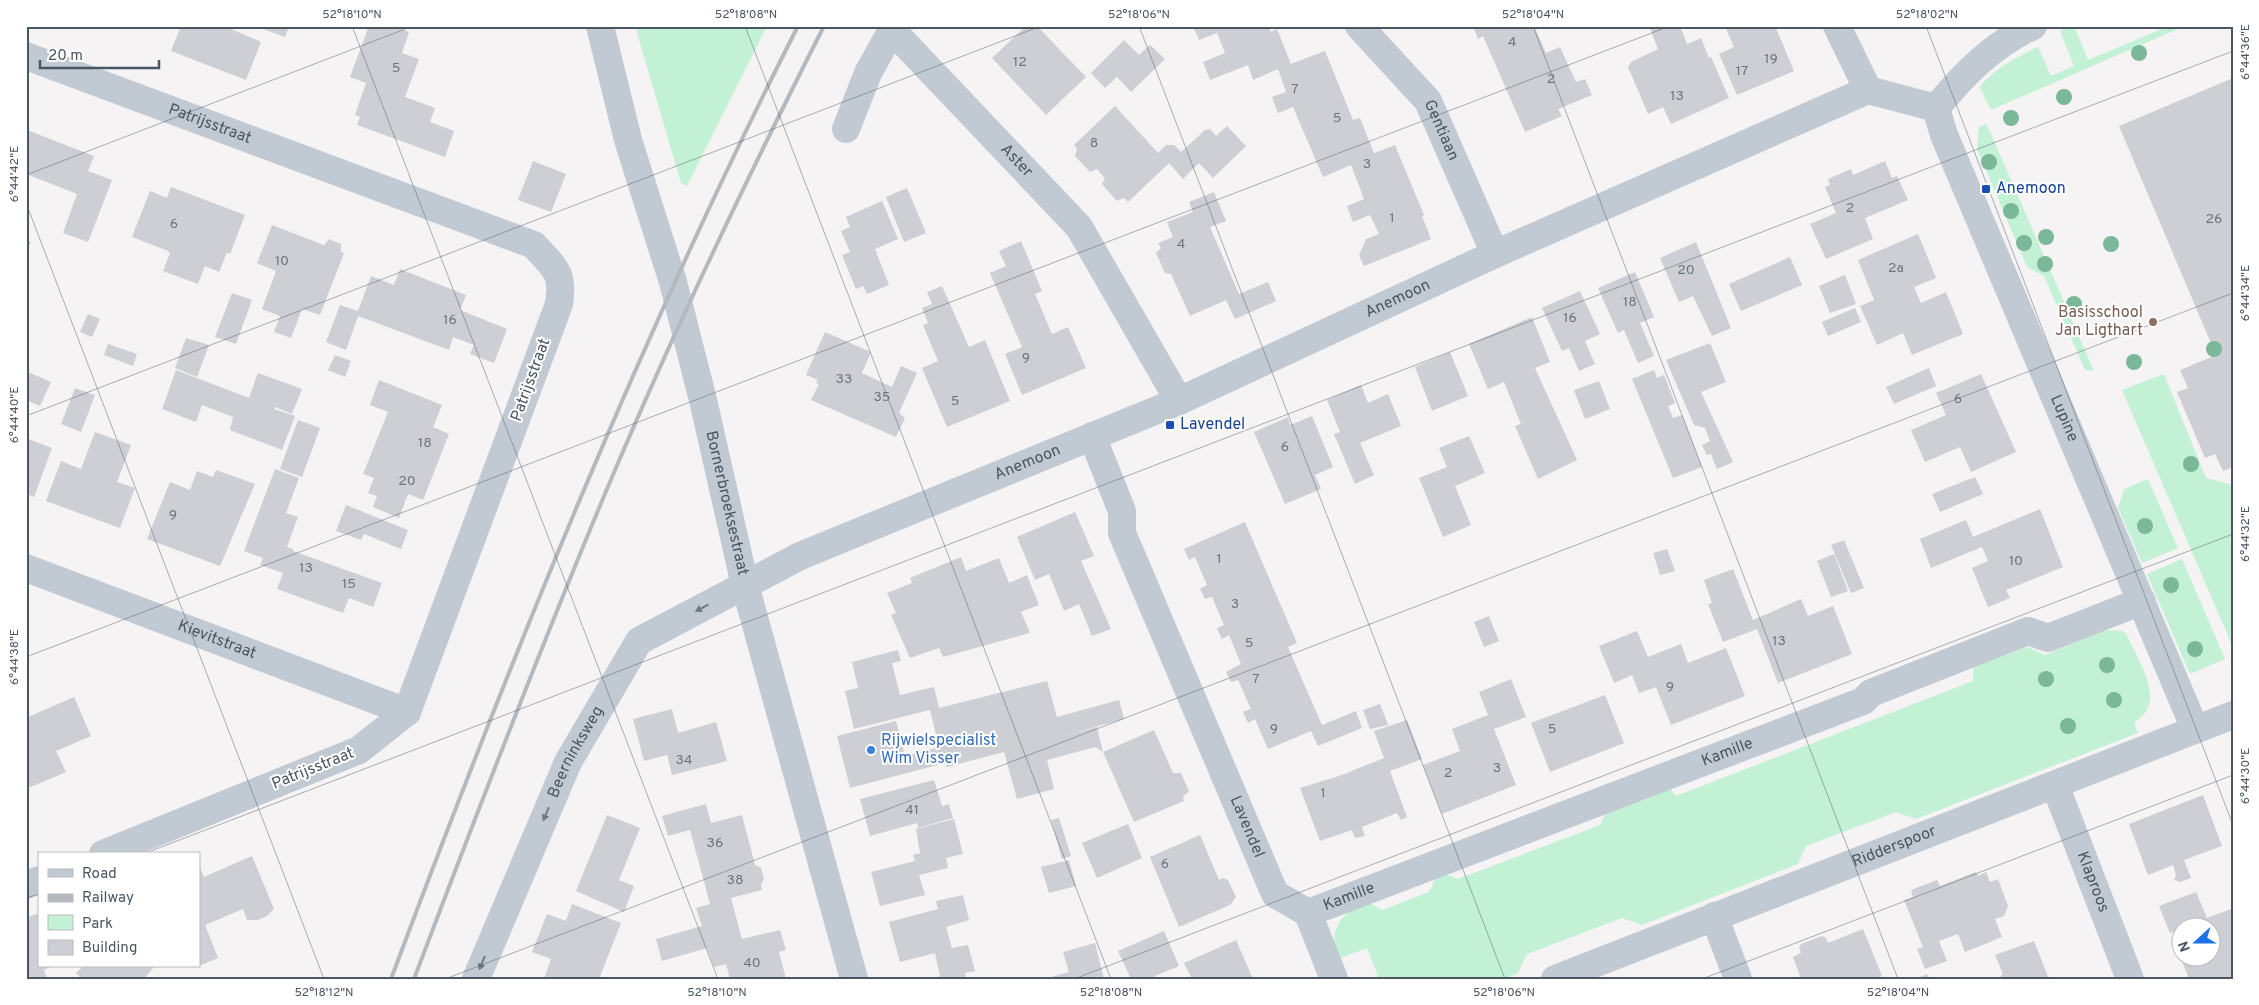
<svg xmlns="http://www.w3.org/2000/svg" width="2259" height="1005" font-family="Overpass,sans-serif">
  <rect width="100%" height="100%" fill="#f5f3f3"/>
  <g fill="#c3f1d5">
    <path d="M635,26H767L687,186L681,183Z"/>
    <path d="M2070,26H2074L2088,60L2169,26H2185L1993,109L1990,108L1980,88L1981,85C1997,67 2017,57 2038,47L2051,76L2074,66L2060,31Z"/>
    <path d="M1986,124L1992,136L2094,371L2085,370L2044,276L2027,267L1977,149L1979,127Z"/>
    <path d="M2164,374L2206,478L2233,485L2232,645L2122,390Z"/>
    <path d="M2148,479L2178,548L2142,563L2118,508L2124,489Z"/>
    <path d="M2182,559L2225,659L2190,674L2147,574Z"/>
    <path d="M2106,630L2123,631L2127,635C2138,661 2169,704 2134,722L2138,733L1916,819L1896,812L1806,846L1798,864L1642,925L1622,918L1527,954L1518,973L1504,979H1379L1367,948L1338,959C1327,932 1341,912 1366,901L1382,910L1429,892L1439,872L1458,879L1600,825L1609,807L1667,785L1676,796L1973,681V667L2027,647L2045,655Z"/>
  </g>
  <g fill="#cdcfd5">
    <path d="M181,26H224L261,42L246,80L171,51Z"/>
    <path d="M264,26H289L285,37L263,29Z"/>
    <path d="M369,26H393L409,32L402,53L419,59L405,97L435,108L430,122L454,131L445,157L357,125L360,117L355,115L366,83L350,77Z"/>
    <path d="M1026,26H1037L1086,77L1046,115L992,58Z"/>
    <path d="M1193,26H1268L1271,32L1277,29L1291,64L1325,51L1353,120L1360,118L1374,153L1395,145L1424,215L1422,216L1431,239L1364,266L1359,255L1366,239L1379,234L1370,215L1353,222L1347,206L1364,199L1351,165L1323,177L1293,107L1278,113L1272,97L1286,92L1278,69L1253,80L1248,65L1210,80L1203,62L1225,53L1217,33L1199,40Z"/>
    <path d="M1473,26H1534L1546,53L1560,47L1576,82L1585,79L1592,95L1558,109L1562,116L1525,132L1483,36L1478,39Z"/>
    <path d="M1649,26H1680L1687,44L1701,38L1709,58L1711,57L1729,98L1671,124L1663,107L1648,114L1628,67L1631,62L1658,49Z"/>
    <path d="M1725,26H1775L1794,71L1737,95L1719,54L1734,47Z"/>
    <path d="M1124,40L1139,55L1150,45L1165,59L1131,92L1117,77L1105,88L1091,73Z"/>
    <path d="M2233,78V467L2223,471L2215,454L2205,458L2177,392L2188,388L2180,370L2216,355L2119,126Z"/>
    <path d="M1115,106L1158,153L1166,145H1174L1181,152L1205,130L1210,129L1216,136L1227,126L1246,146L1213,178L1199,163L1183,179L1169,163L1128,202L1124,198L1117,201L1102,184L1105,178L1102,175L1097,169L1090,172L1075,156L1077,149L1074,145Z"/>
    <path d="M27,130L94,156L88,171L112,180L88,242L63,233L77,194L26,174Z"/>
    <path d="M533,161L566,174L551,212L518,200Z"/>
    <path d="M1885,161L1892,178L1897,176L1908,200L1865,218L1873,239L1826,259L1810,224L1836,213L1825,187L1830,185L1828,179L1851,169L1853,175Z"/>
    <path d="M171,187L245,215L230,254L227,252L219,272L205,266L198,284L163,271L170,253L168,251L132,237L150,191L167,198Z"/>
    <path d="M907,188L926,233L904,242L886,197Z"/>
    <path d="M1214,192L1226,221L1210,227L1239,294L1268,282L1276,301L1235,319L1226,300L1190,316L1171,274L1165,273L1156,253L1161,248L1158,243L1173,237L1167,222L1193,212L1189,202Z"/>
    <path d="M882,201L898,239L875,249L889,285L867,294L863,286L856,289L842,255L850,252L841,231L850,227L846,217Z"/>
    <path d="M272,225L324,245L329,239L341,244V252L344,253L320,315L302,309L291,338L274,332L280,316L262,309L276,271L257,263Z"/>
    <path d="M1918,234L1936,278L1914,287L1921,303L1946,292L1963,334L1912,355L1903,333L1877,345L1860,306L1874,300L1858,260Z"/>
    <path d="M26,240L31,242L26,252Z"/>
    <path d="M1021,241L1042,291L1035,294L1052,334L1068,327L1086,368L1022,395L1005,354L1022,347L990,273L1006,266L999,251Z"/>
    <path d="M1696,242L1731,328L1712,336L1693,296L1679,302L1660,258Z"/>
    <path d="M1790,257L1802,285L1741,311L1729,284Z"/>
    <path d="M400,269L466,295L460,310L507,329L494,363L470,354L474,345L453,337L449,350L358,316L346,350L326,342L340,305L358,311L371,276L394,285Z"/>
    <path d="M1635,272L1654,317L1640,323L1654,356L1638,363L1624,330L1618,333L1598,288Z"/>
    <path d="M1845,275L1856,304L1830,313L1819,286Z"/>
    <path d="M942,286L969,347L985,340L1010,401L947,427L922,368L938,361L923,325L928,323L922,308L932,304L927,292Z"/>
    <path d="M1580,291L1600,334L1585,341L1595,364L1579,371L1569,348L1562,351L1542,308Z"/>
    <path d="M232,293L252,300L236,344L215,337Z"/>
    <path d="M1855,308L1861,322L1828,336L1822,322Z"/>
    <path d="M88,314L100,319L92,337L80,332Z"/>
    <path d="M1532,317L1550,362L1535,368L1577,460L1538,479L1515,426L1521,424L1504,382L1488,389L1469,344Z"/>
    <path d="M825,332L871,352L862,373L892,387L901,366L917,373L899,413L905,418L896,437L811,400L819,384L816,383L818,380L806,375Z"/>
    <path d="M186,338L209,345L197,377L175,368Z"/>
    <path d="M1710,343L1726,382L1701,392L1733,462L1717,469L1711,454L1707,455L1702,445L1710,441L1705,428L1694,425L1666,360Z"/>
    <path d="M108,344L137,354L133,366L104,355Z"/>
    <path d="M1450,352L1468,396L1432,411L1415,367Z"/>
    <path d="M335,355L351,361L345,377L328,370Z"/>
    <path d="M1929,368L1936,386L1894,404L1886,387Z"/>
    <path d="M176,370L249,398L258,373L302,389L292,414L275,407L274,409L295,416L282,450L230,430L233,417L202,405L196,422L162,409Z"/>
    <path d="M1654,370L1657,378L1664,375L1675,403L1668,406L1673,418L1682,415L1702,467L1673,478L1632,379Z"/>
    <path d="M26,371L51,382L40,406L26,400Z"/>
    <path d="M1981,374L2016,452L1971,472L1960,447L1925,462L1911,430L1946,415L1936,393Z"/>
    <path d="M379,380L442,405L433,427L449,434L423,500L408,494L399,518L373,507L377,496L368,493L374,478L363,474L388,412L370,405Z"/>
    <path d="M1599,381L1610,409L1585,419L1574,390Z"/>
    <path d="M1361,385L1368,403L1388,394L1401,426L1360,443L1374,475L1355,484L1334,434L1340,432L1327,400Z"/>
    <path d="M75,388L95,395L81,432L61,424Z"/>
    <path d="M1312,416L1333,467L1315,475L1321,489L1285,504L1254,432L1288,417L1290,425Z"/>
    <path d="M298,420L320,428L302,477L280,469Z"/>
    <path d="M95,432L131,445L117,482L135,488L120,528L46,501L61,461L81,469Z"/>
    <path d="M1469,436L1485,473L1455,486L1471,525L1443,537L1419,478L1447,467L1439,448Z"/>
    <path d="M26,438L52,448L34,497L26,494Z"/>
    <path d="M275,469L299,478L286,513L298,517L287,547L293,549V551L382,583L373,607L349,598L343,613L277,589L283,573L260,565L263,558L244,551Z"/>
    <path d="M216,470L255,484L220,566L147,539L170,482L190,490L197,471L213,477Z"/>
    <path d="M1975,477L1983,494L1940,512L1932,494Z"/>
    <path d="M346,505L408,530L401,549L364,534L361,540L336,531Z"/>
    <path d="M2040,509L2063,567L2006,590L2010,598L1988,607L1972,568L1988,561L1982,547L1931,568L1920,539L1966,520L1973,537Z"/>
    <path d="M1075,512L1094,556L1081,561L1111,629L1092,636L1079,604L1064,611L1049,574L1035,580L1017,537Z"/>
    <path d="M1245,522L1297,643L1288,647L1322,725L1356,711L1362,728L1318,746L1311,731L1268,749L1255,719L1248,723L1243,712L1251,709L1238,680L1231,682L1226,672L1241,664L1229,635L1222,639L1217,628L1224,625L1212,597L1205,599L1200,589L1207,585L1195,557L1189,560L1184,549Z"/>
    <path d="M1844,540L1864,588L1851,593L1831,545Z"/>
    <path d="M1667,549L1675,571L1660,575L1653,553Z"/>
    <path d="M1834,554L1848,591L1831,597L1817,561Z"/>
    <path d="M961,557L966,571L999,558L1009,583L1027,575L1039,605L1021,612L1030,633L943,657L939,648L910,658L891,615L896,613L887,593L912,583L910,578Z"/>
    <path d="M1733,569L1753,620L1801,599L1808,616L1833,606L1852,654L1778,683L1757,629L1723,642L1708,604L1712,603L1704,580Z"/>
    <path d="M1489,616L1499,641L1484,647L1474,622Z"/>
    <path d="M1637,631L1648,657L1681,644L1688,663L1726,648L1745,696L1671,725L1656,687L1639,693L1632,675L1614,683L1599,646Z"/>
    <path d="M898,650L901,661L892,663L900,695L934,687L939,708L1047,681L1057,717L1119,700L1124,719L1062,736L1097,727L1103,752L1095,747L1047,760L1054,789L1017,799L1004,752L947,767L945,763L850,788L837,736L896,721L905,756L939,747L930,710L854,729L845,691L858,688L852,662Z"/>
    <path d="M1511,679L1526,717L1494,729L1516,785L1442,814L1423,765L1460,751L1452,729L1488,715L1479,692Z"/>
    <path d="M1605,695L1624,743L1550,772L1531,723Z"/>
    <path d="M74,697L91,736L56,751L66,772L26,789V718Z"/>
    <path d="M1380,704L1388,725L1370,729L1363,710Z"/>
    <path d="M672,709L678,733L716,722L727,761L672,775L667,755L644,761L633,719Z"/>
    <path d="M1407,720L1422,759L1390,771L1407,817L1401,820L1397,813L1362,827L1365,836L1355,838L1352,830L1320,841L1300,788L1342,775L1384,758L1374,731Z"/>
    <path d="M1154,730L1173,773H1181L1189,791L1183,797L1184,801L1134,822L1103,752Z"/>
    <path d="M934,780L942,806L949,804L953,818L918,828L917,823L870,836L860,799Z"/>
    <path d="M2203,795L2222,846L2184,860L2191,878L2180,882L2174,880L2176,875L2173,865L2148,875L2129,824Z"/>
    <path d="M706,804L711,823L742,815L755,865L761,868L764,879L761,885L762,890L731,898L742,939L780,930L786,950L779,952L786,979H730L726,964L714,967L707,948L662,961L656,939L702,926L696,908L710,904L690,830L668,836L662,816Z"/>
    <path d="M607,815L640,828L619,880L634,886L624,912L576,891Z"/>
    <path d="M1059,818L1071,856L1062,859L1051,820Z"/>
    <path d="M954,819L963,854L946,858L948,868L919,875L925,895L880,906L871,872L915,861L913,855L920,853L916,829Z"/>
    <path d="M1128,824L1142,858L1097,878L1082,843Z"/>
    <path d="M1200,835L1219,880L1223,878L1228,880L1236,897L1230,905L1179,927L1150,857Z"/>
    <path d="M252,856L274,909L267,916L258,920H247L243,909L205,925L218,958L199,966V869L200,868L204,877Z"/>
    <path d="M1069,860L1076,886L1049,893L1041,867Z"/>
    <path d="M1976,872L1978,876L1986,872L1990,882L1998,879L2008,906L2004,916L1995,919L2002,937L1965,952L1958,934L1939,941L1947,961L1925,969L1917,949L1923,947L1904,900L1913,897L1911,890L1937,880L1940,886Z"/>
    <path d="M2196,892L2207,918L2231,909L2233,979H2189L2179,954L2182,953V958H2212V928H2192L2191,925L2170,933L2159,906Z"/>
    <path d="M963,895L969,920L946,927L952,948L968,945L975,971L965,973L966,979H933L940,976L935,953L900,962L889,922L938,909L936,901Z"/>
    <path d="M572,904L621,923L599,979H544L551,959L532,952L547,914L566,921Z"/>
    <path d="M39,913V966H52L44,970L47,979H26V918Z"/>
    <path d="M1863,929L1882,976L1875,979H1801L1793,957L1801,953L1799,948L1801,944L1822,936L1826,938L1828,943Z"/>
    <path d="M1164,931L1179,966L1148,979H1131L1118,951Z"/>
    <path d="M1236,940L1253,979H1192L1184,963Z"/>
    <path d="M2034,941L2049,979H1998L2003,974L1995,955Z"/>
    <path d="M1095,943L1104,979H1044L1069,972L1063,952Z"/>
    <path d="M83,966H155L144,979H82L76,973Z"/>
    <path d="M1927,974L1929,979H1916Z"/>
  </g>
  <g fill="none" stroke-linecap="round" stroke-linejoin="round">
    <g stroke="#c1cad2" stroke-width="28">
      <path id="s1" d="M600,26L628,140L673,282L703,400L745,585L854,979"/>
      <path id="s2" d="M1359,26L1428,101L1495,254"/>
      <path d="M1837,26L1868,90"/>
      <path id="s3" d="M26,56L534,245C554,268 564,271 559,304L407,712L359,750L103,854"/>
      <path id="s4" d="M1936,108L1944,135L2195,729"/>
      <path id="s5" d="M846,129L868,73L892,30L1079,227L1179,401"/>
      <path id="s6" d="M1092,436L1122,511V533L1275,894L1308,913L1334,979"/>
      <path id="s7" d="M26,568L407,712"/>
      <path id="s8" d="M2055,785L2130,979"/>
      <path d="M26,885L39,880"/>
      <path id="s9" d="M1308,913L1863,701L1871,693L2028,631L2048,638L2142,601"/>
      <path d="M1714,916L1738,979"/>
      <path id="s10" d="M476,979L568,762L639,641L800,556L1179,401L1495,254L1868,90L1936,108C1964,74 1992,45 2033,26"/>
      <path id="s11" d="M1555,979L2233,715"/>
    </g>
    <g stroke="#b5b8bd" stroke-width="4">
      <path d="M391,979C512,655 641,335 798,26"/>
      <path d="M414,979C476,815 539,651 607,489C673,332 747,178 824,26"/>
    </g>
  </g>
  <g fill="#7bb799">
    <circle cx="2139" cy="53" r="8"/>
    <circle cx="2064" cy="97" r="8"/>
    <circle cx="2011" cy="118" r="8"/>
    <circle cx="1989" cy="162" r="8"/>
    <circle cx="2011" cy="211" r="8"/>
    <circle cx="2046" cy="237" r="8"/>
    <circle cx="2024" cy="243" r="8"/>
    <circle cx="2111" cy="244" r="8"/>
    <circle cx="2045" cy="264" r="8"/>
    <circle cx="2074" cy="304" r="8"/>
    <circle cx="2214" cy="349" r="8"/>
    <circle cx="2134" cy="362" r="8"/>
    <circle cx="2191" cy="464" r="8"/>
    <circle cx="2145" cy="526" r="8"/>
    <circle cx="2171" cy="585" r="8"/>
    <circle cx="2195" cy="649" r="8"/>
    <circle cx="2107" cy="665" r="8"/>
    <circle cx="2046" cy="679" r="8"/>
    <circle cx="2114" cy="700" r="8"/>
    <circle cx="2068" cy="726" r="8"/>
  </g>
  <defs><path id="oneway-solid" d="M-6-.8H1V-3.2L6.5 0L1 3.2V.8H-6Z" transform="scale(1.25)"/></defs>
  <g fill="#6e7983">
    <use href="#oneway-solid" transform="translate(702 608) rotate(152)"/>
    <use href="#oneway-solid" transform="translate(546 814) rotate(113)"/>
    <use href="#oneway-solid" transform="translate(482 963) rotate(112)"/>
  </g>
  <path fill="none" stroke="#4a5661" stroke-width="1" stroke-opacity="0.45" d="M352,26L718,979M745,26L1111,979M1139,26L1505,979M1533,26L1898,979M1926,26L2233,825M26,175L413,26M26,203L324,979M26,416L1041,26M26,657L1670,26M143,854L2233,51M26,898L39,894M445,979L2233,293M1074,979L2233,534M1702,979L2233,775"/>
  <g fill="#1a4fb4" stroke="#fff" stroke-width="2">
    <rect x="1981" y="184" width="10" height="10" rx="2.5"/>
    <rect x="1165" y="420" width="10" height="10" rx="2.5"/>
  </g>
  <circle fill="#8d6e63" stroke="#fff" stroke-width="2" cx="2153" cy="322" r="5"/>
  <circle fill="#3f7fe0" stroke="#fff" stroke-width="2" cx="871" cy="750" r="5"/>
  <g text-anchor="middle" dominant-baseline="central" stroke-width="4" stroke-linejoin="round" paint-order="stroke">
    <g font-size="14" fill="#6b747e">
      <text x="1512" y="42">4</text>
      <text x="1771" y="59">19</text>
      <text x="1020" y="62">12</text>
      <text x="396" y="68">5</text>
      <text x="1742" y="71">17</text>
      <text x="1551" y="79">2</text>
      <text x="1295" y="89">7</text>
      <text x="1677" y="96">13</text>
      <text x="1337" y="118">5</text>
      <text x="1094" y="143">8</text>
      <text x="1367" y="164">3</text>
      <text x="1850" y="208">2</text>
      <text x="1392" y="218">1</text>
      <text x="2214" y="219">26</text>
      <text x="174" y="224">6</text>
      <text x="1181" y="244">4</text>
      <text x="282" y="261">10</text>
      <text x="1896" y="268">2a</text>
      <text x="1686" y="270">20</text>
      <text x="1630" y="302">18</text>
      <text x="1570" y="318">16</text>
      <text x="450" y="320">16</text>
      <text x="1026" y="358">9</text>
      <text x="844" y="379">33</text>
      <text x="882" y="397">35</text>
      <text x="1958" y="399">6</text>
      <text x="955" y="401">5</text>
      <text x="425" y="443">18</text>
      <text x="1285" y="447">6</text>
      <text x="407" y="481">20</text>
      <text x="173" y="515">9</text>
      <text x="1219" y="559">1</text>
      <text x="2016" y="561">10</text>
      <text x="306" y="568">13</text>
      <text x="349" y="584">15</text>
      <text x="1235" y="604">3</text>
      <text x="1779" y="641">13</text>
      <text x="1249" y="643">5</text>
      <text x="1256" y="679">7</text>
      <text x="1670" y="687">9</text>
      <text x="1274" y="729">9</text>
      <text x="1552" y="729">5</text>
      <text x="684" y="760">34</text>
      <text x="1497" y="768">3</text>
      <text x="1448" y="773">2</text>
      <text x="1323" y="793">1</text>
      <text x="912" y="810">41</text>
      <text x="715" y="843">36</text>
      <text x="1165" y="864">6</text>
      <text x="735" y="880">38</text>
      <text x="752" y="963">40</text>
    </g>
    <g font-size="16" fill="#4a5661" stroke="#fff">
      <text stroke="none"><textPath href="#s3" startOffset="196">Patrijsstraat</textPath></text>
      <text stroke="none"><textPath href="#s2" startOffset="134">Gentiaan</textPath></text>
      <text stroke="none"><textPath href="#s5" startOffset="290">Aster</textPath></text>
      <text stroke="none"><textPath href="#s10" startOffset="1209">Anemoon</textPath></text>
      <text transform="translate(531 380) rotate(-70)">Patrijsstraat</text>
      <text stroke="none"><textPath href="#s4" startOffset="336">Lupine</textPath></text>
      <text stroke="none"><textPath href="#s10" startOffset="804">Anemoon</textPath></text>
      <text stroke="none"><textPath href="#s1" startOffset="494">Bornerbroeksestraat</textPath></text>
      <text stroke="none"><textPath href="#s7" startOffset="204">Kievitstraat</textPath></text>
      <text stroke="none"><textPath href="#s10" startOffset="248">Beerninksweg</textPath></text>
      <text stroke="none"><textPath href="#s9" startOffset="449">Kamille</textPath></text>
      <text transform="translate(313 769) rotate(-22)">Patrijsstraat</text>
      <text stroke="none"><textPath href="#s6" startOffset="422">Lavendel</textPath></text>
      <text stroke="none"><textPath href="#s11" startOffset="364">Ridderspoor</textPath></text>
      <text stroke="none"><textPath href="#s8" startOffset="104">Klaproos</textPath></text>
      <text stroke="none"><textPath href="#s9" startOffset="44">Kamille</textPath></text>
    </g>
    <g font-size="16" fill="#164399" stroke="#fff" text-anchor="start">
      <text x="1996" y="189">Anemoon</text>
      <text x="1180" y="425">Lavendel</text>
    </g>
    <g font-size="16" fill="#785e54" stroke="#fff" text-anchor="end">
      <text x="2143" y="313">Basisschool<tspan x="2143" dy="18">Jan Ligthart</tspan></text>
    </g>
    <g font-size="16" fill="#366cbe" stroke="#fff" text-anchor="start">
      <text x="881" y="741">Rijwielspecialist<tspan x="881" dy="18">Wim Visser</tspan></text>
    </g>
  </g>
  <rect width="2259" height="1005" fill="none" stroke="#ffffff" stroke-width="55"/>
  <rect x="38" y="852" width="162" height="115" fill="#ffffff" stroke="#b7bbc0"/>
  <rect x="48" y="869" width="25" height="8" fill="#c1cad2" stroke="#b7bbc0"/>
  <text x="82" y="878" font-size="15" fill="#4a5661">Road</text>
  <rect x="48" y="894" width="25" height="8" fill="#b5b8bd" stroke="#b7bbc0"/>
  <text x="82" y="902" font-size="15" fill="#4a5661">Railway</text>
  <rect x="48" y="915" width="25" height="15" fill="#c3f1d5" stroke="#b7bbc0"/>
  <text x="82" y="928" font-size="15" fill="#4a5661">Park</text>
  <rect x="48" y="940" width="25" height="15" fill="#cdcfd5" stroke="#b7bbc0"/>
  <text x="82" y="952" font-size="15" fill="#4a5661">Building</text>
  <g transform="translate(2196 942) rotate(249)"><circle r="24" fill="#ffffff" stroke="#b7bbc0"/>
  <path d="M0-4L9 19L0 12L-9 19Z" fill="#1a73e8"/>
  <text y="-8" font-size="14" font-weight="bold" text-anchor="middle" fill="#4a5661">N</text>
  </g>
  <path d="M40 60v8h119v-8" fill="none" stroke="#4a5661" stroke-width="2.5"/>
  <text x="48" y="60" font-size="15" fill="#4a5661" stroke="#ffffff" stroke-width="4" paint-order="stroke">20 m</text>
  <rect x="28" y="28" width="2204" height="950" fill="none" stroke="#4a5661" stroke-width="2"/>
  <g font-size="12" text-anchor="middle" fill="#4a5661">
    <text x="352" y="18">52°18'10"N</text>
    <text x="746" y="18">52°18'08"N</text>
    <text x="1139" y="18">52°18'06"N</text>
    <text x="1533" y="18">52°18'04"N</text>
    <text x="1927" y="18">52°18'02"N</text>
    <text transform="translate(2245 52) rotate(-90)" y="4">6°44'36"E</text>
    <text transform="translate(14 174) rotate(-90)" y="4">6°44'42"E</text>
    <text transform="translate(2245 293) rotate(-90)" y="4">6°44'34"E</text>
    <text transform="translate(14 415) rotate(-90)" y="4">6°44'40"E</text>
    <text transform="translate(2245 534) rotate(-90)" y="4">6°44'32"E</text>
    <text transform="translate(14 657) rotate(-90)" y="4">6°44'38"E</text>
    <text transform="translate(2245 776) rotate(-90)" y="4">6°44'30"E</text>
    <text x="324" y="996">52°18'12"N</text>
    <text x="717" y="996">52°18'10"N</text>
    <text x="1111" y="996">52°18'08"N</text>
    <text x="1504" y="996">52°18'06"N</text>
    <text x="1898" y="996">52°18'04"N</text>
  </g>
</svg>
